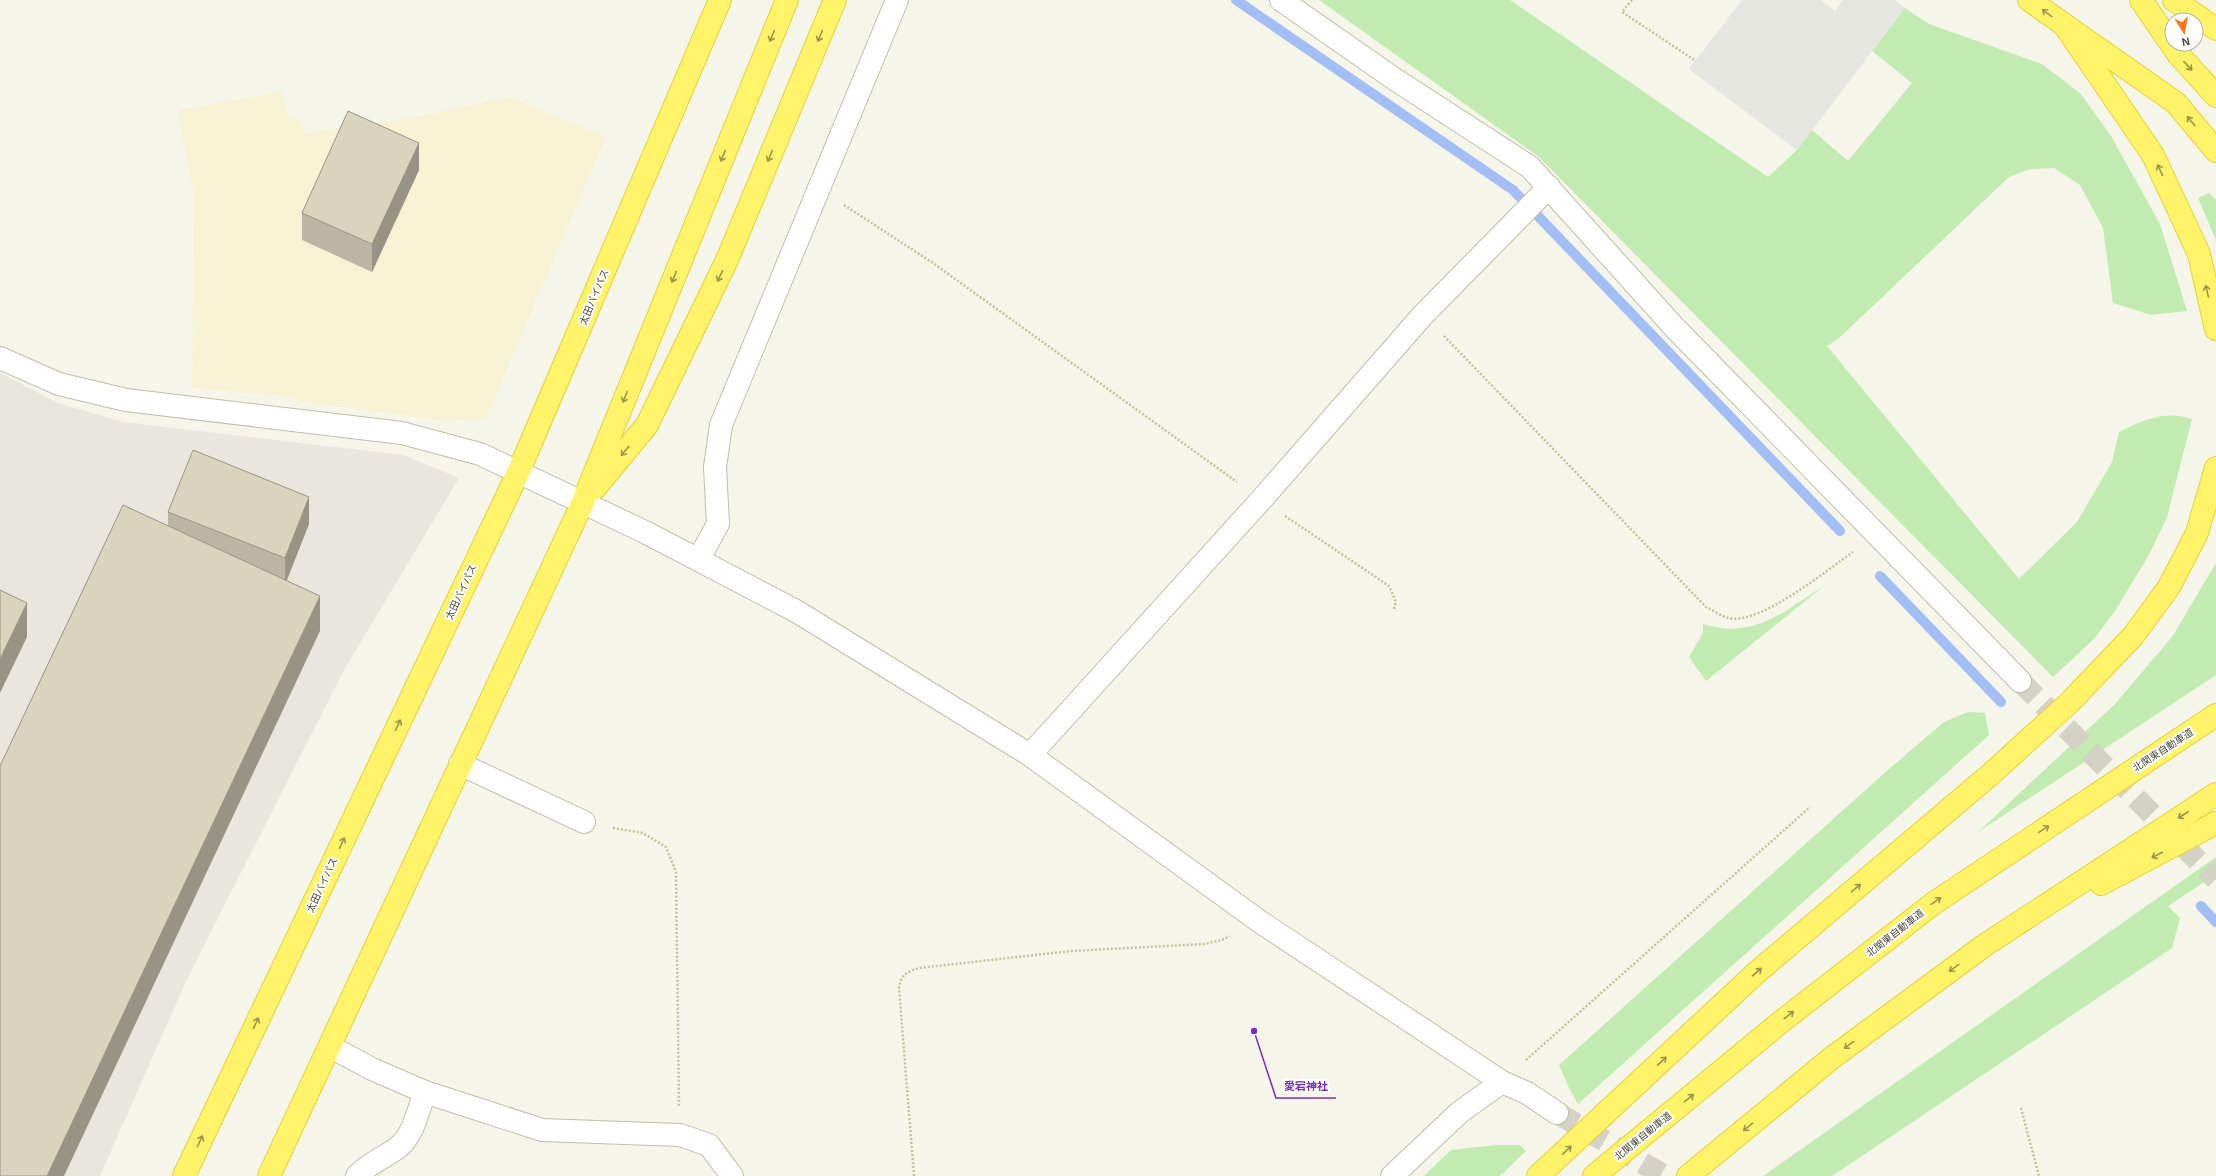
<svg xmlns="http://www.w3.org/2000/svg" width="2216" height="1176" font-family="Helvetica,'Noto Sans JP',sans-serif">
  <rect width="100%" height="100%" fill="#f5f5e9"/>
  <path fill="#f8f2d4" d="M282,92L290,119L299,118L304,133L400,120L509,97L606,137L486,418L446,421L306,402L282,396L192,388L194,194L177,110Z"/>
  <path fill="#e8e6dd" d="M0,373L58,403L123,422L403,455L459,478L344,670L188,977L100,1176H0Z"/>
  <g fill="#c1ebb0">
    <path d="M1319,0H1510L1768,177L1797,150L1812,130L1848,161L1912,83L1872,51L1905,8L1929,24L2042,64L2081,94L2111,136L2160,224L2187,311L2151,315L2113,303L2103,228L2080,185L2054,168L2030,169L2009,177L1838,339L1827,346L2019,579L2077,522L2112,462L2119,432C2143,420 2165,410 2192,419L2167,517L2150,553L2115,611L2094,639L2053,677L1539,157Z"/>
    <path d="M2209,193L2216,200V240L2198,198Z"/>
    <path d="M2216,563V675L1978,832L2114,705L2172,637Z"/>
    <path d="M1825,585L1706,681L1689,657L1703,633V624C1755,640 1783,612 1825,585Z"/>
    <path d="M1968,712L1985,713L1989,735L1578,1104L1569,1088L1559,1065L1889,769L1944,722Z"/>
    <path d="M2216,857V874L2168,906L2180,918L2172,948L1832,1176H1763Z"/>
    <path d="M1497,1145H1520L1526,1151L1500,1176H1424L1451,1150Z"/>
  </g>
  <path fill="#e6e6e1" d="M1742,0H1821L1835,11L1843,0H1894L1905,8L1797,150L1689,69Z"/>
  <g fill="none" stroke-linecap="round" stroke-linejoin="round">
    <g stroke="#a3bef4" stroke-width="10">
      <path d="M1236,0L1513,190L1840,531"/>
      <path d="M1880,576L2001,702"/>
      <path d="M2201,906L2216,922"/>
    </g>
    <g stroke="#d3d2c5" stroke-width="22" stroke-dasharray="22 11" stroke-linecap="butt">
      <path d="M2020,681L2216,879"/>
      <path d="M1557,1113L1665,1176"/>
    </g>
    <defs>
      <g id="minor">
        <path d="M1281,0L1396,80L1530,167L1674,327L2020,681"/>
        <path d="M0,358L59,384L126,400L402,433L480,454L645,532L796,611L1030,755L1259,921L1502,1082L1527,1093L1557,1113"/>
        <path d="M698,560L718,524L715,467L721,425L897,0"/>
        <path d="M1030,755L1261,500L1423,315L1549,187"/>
        <path d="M460,764L584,822"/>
        <path d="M331,1047L372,1069L425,1092L542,1130L680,1135L709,1145L732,1176"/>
        <path d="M357,1176C368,1164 383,1158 396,1149C413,1138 418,1110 425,1092"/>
        <path d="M1392,1176L1460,1112L1502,1082"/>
      </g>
      <g id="highway">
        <path d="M2029,0L2176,103L2216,151"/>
        <path d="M2141,0L2178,54L2216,96"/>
        <path d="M2174,0L2216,29"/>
        <path d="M2065,26L2153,155L2199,254L2216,329"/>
        <path d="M595,488L647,425L727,260L835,0"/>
        <path d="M2101,884L2216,823"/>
        <path d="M184,1176L518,473L720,0"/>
        <path d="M269,1176L582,504L787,0"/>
        <path d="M1538,1176L1756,973L1991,774L2070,702L2133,636L2169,587L2197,533L2216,468"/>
        <path d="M1594,1176L1782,1021L1934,903L2216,715"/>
        <path d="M1688,1176L1833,1057L1985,945L2216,794"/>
      </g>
    </defs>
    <use href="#minor" stroke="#c1bfab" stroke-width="24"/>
    <use href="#highway" stroke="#e5d133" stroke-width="24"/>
    <g stroke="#c4c09b" stroke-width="2.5" stroke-dasharray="2 2" stroke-linecap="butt">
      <path d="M1632,0L1622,12L1696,61"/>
      <path d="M844,205L933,263L1237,482"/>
      <path d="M1444,336L1706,607C1713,610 1721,616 1728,618C1759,626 1827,570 1853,552"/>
      <path d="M1285,516L1389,586L1396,602L1394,609"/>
      <path d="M613,828L643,833L666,847L676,872L679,1106"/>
      <path d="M1526,1060L1810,807"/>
      <path d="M2021,1108L2039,1176"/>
      <path d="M914,1176L899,988C901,974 907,972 919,968L1071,951L1204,944L1222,940L1230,936"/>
    </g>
    <use href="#minor" stroke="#fff" stroke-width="22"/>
    <use href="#highway" stroke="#fff36a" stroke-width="22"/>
  </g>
  <g fill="#bab6a3">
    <path d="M419,170L372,272L302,240V213Z"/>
    <path d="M168,512L309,524L286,581L320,631L168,526Z"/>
  </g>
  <g fill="#979485">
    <path d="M419,143V170L372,272V244Z"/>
    <path d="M309,497V524L285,585V558Z"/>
    <path d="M320,596V631L64,1176H47Z"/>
    <path d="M27,603V637L0,693V659Z"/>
  </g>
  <g fill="#d8d4be" stroke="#979485">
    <path d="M348,111L419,143L372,244L302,213Z"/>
    <path d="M193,450L309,497L285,558L168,512Z"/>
    <path d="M123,505L320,596L47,1176H0V766Z"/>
    <path d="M0,590L27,603L0,659Z"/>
  </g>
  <defs><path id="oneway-shaft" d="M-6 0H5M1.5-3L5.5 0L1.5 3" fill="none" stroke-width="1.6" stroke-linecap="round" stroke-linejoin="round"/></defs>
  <g stroke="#9b944e">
    <use href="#oneway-shaft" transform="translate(2047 13) rotate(-144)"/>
    <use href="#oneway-shaft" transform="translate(772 36) rotate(112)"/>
    <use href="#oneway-shaft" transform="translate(820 36) rotate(112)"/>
    <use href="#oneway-shaft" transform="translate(2188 66) rotate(47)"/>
    <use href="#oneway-shaft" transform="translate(2191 121) rotate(-130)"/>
    <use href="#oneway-shaft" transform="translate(723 156) rotate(112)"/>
    <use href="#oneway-shaft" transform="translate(770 156) rotate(112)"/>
    <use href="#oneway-shaft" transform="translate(2160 170) rotate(-115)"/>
    <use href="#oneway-shaft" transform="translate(720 276) rotate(116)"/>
    <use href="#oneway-shaft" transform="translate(674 277) rotate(112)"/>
    <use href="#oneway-shaft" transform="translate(2207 291) rotate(-103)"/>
    <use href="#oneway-shaft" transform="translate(625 397) rotate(112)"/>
    <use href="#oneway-shaft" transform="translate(625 451) rotate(130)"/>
    <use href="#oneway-shaft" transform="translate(398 725) rotate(-65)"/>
    <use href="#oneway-shaft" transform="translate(2183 815) rotate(147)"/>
    <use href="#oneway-shaft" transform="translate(2044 829) rotate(-34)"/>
    <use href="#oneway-shaft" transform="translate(342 843) rotate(-65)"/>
    <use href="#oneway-shaft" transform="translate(2157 855) rotate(152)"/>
    <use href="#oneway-shaft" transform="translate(1856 888) rotate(-40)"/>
    <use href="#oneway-shaft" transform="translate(1936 901) rotate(-35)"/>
    <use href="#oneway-shaft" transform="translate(1954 968) rotate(144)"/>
    <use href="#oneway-shaft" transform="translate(1757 972) rotate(-41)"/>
    <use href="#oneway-shaft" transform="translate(1789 1015) rotate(-38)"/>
    <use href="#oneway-shaft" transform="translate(256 1023) rotate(-65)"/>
    <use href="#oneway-shaft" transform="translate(1849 1045) rotate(144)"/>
    <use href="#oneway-shaft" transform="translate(1662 1061) rotate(-43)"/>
    <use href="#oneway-shaft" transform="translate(1689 1098) rotate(-39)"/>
    <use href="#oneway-shaft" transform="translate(1748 1127) rotate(141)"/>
    <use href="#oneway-shaft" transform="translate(200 1141) rotate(-65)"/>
    <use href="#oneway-shaft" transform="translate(1567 1150) rotate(-43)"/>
  </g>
  <g text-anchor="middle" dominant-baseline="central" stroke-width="4" stroke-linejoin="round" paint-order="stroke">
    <g font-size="10" fill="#494737" stroke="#fff">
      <text transform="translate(594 297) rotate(-67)">太田バイパス</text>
      <text transform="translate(461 592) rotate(-65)">太田バイパス</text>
      <text transform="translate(2163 750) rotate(-33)">北関東自動車道</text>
      <text transform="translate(322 885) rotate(-65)">太田バイパス</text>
      <text transform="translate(1895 933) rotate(-38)">北関東自動車道</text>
      <text transform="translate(1643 1136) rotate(-39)">北関東自動車道</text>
    </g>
  </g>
  <path fill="none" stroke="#7b2cbf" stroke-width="1.5" d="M1254 1031L1276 1098H1336"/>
  <circle fill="#7b2cbf" stroke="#fff" stroke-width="1.5" cx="1254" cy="1031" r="4"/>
  <g font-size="11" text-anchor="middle" font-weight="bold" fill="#7b2cbf" stroke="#fff" stroke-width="4" stroke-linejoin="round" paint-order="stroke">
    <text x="1306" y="1090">愛宕神社</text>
  </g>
  <g transform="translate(2184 32) rotate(169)"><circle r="19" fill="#ffffff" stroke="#b6b5af"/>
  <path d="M0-3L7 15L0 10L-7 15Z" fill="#ff7516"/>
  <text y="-6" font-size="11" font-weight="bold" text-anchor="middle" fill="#494737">N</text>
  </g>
</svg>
